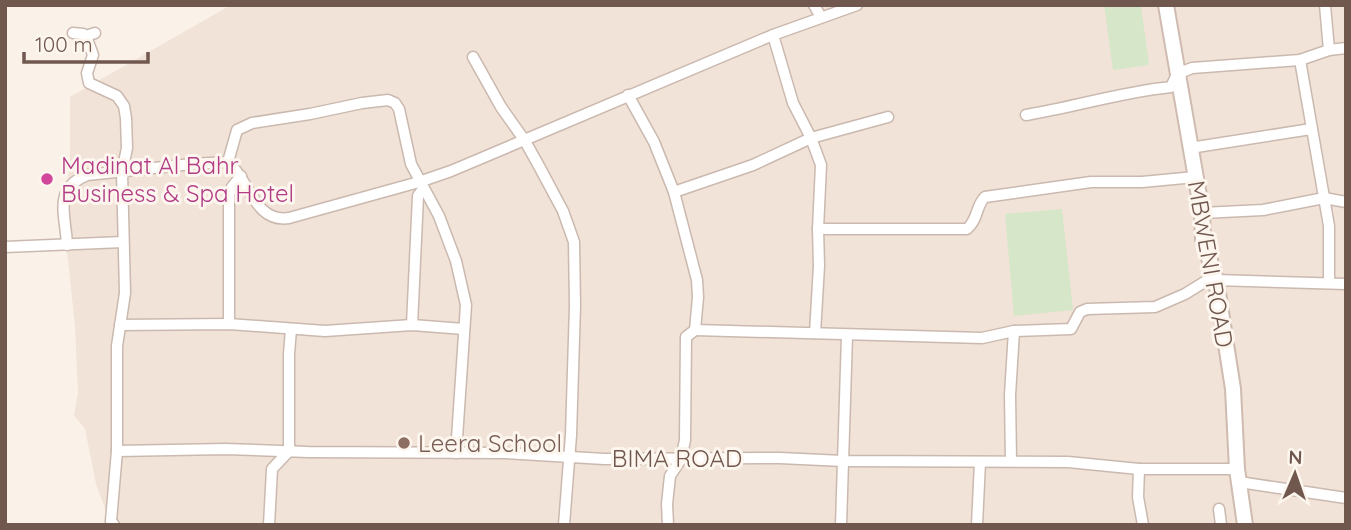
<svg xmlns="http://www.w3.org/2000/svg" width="1351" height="530" font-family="Quicksand,sans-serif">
  <rect width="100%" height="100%" fill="#faf2e8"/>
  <path fill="#f1e3d7" d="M231,5H1346V525H111L96,484L85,429L74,415L78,393L75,326L61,195L68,178L70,160V97Z"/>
  <g fill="#d6e6c8">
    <path d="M1104,5H1141L1149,65L1113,70Z"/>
    <path d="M1062,209L1073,310L1014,316L1005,214Z"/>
  </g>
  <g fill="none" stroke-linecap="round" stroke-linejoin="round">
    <defs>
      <g id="street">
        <path d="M814,5L821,17"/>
        <path d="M1325,5L1329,50"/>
        <path d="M73,33L83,34L86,36L95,33"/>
        <path d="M773,35L793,103L811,138L821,165L818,229H967C978,220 976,205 985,197L1091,182H1142L1195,177"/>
        <path d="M86,36L93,55L87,73L89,83L117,96L124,106L126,118L127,148L122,172L125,293L117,346V451L111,521L114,525"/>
        <path d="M473,57L501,107L525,141L540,168L563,211L574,242L575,306L571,435L564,525"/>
        <path d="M1300,60L1329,226V283"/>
        <path d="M628,95L654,142L674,192L697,280L698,297L695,330L686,337L685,440L681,459L670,476L667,504L668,525"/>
        <path d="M1026,115C1075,107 1121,92 1171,87L1177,74L1192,68L1300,60L1329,50L1346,48"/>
        <path d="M1190,148L1311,129"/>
        <path d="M228,162L237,130L252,123L310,114L362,103L388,100L395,103L399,109L411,164L439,216L456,261L466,305L456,453"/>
        <path d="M674,192L753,165L811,138L888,117"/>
        <path d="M1202,213L1263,210L1324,198L1346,202"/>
        <path d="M67,245C66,216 52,189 87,175L192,164L228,162C250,180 254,223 289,218L419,182L451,171L773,35L857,5"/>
        <path d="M5,247L123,242"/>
        <path d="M229,324V194L232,187L241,176"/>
        <path d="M120,325L229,324L325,331L412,325L464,329"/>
        <path d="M412,325L418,196L423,189"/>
        <path d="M695,330L982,338L1014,331L1071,329L1080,312L1087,309L1155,307L1185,294L1206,281L1216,280L1346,284"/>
        <path d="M815,333L819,266L818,229"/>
        <path d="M117,451L225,449L308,452L504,453L604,459L780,458L843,461L1068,462L1139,469H1237"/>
        <path d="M1011,461L1010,395L1014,331"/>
        <path d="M1139,469L1138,497L1143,525"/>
        <path d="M1239,482L1346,498"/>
        <path d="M1219,509L1221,525"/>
        <path d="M269,525L272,469L289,451V354L291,329"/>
        <path d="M841,525L847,336"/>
        <path d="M977,525L980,462"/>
      </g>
      <path id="secondary" d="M1166,5L1202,213L1203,239L1216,280L1233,389L1237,469L1245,525"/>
    </defs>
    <use href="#street" stroke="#cbb9af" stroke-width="13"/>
    <use href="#secondary" stroke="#cfbbb0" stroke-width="18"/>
    <use href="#street" stroke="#fff" stroke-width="10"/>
    <use href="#secondary" stroke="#fff" stroke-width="14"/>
  </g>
  <circle fill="#d1479c" stroke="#fdf6ee" stroke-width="2.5" cx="47" cy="179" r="7"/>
  <circle fill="#8d6e63" stroke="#fdf6ee" stroke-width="2.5" cx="404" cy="443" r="7"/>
  <g text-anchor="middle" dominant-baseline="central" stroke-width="6" stroke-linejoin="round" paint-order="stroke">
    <g font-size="24" fill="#b23c85" stroke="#fdf6ee" text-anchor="start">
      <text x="61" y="165">Madinat Al Bahr<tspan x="61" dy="28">Business &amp; Spa Hotel</tspan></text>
    </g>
    <g font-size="24" fill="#71584f" stroke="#fdf6ee">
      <text transform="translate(1211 264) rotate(80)">MBWENI ROAD</text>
      <text x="677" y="458">BIMA ROAD</text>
    </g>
    <g font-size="24" fill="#785e54" stroke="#fdf6ee" text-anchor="start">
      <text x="418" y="443">Leera School</text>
    </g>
  </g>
  <rect width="1351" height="530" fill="none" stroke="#71584f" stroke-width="14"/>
  <g transform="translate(1295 474) rotate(2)" stroke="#fdf6ee" stroke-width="5" paint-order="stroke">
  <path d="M0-5L12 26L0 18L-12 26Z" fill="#71584f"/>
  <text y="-10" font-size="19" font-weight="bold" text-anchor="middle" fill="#71584f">N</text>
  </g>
  <path d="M24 52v10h124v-10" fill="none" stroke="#71584f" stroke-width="3.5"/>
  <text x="35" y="52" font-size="21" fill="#71584f" stroke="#fdf6ee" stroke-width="5" paint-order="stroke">100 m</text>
</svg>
